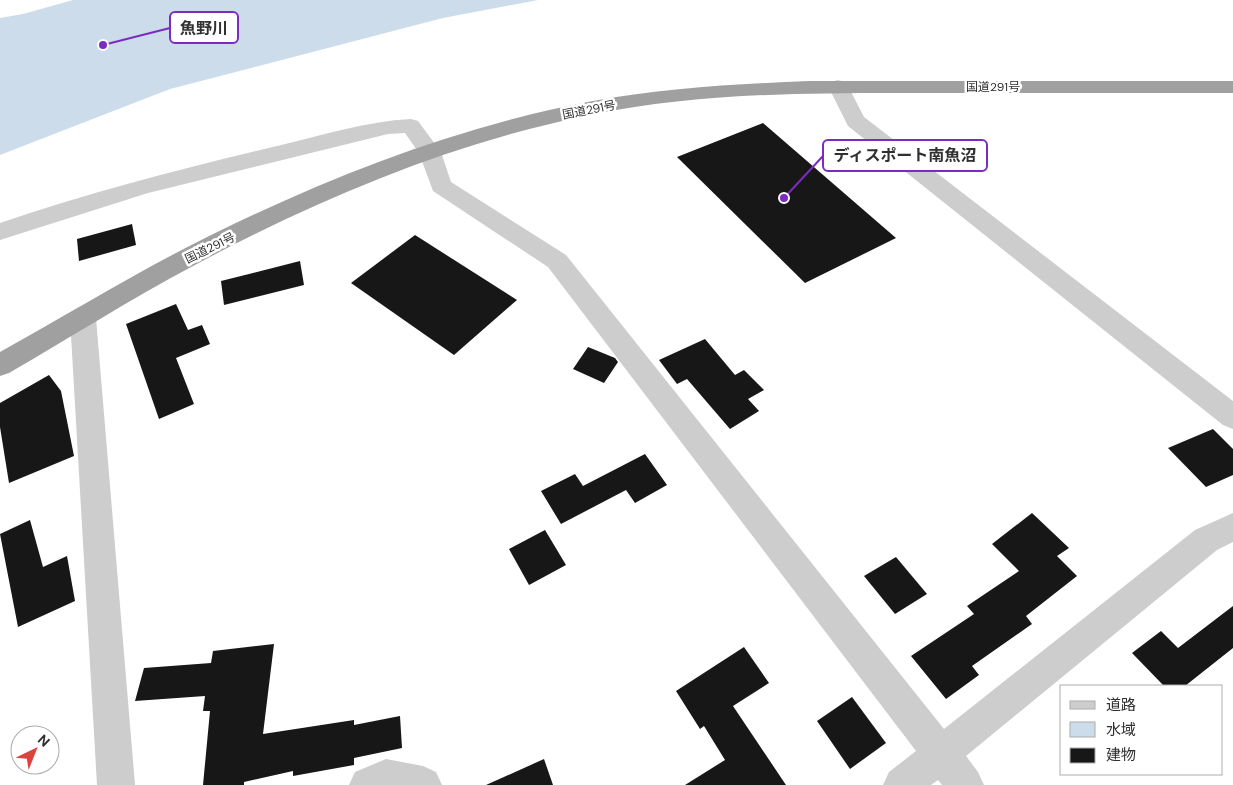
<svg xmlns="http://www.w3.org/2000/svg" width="1233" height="785" font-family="'DM Sans','Noto Sans JP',sans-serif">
  <rect width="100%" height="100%" fill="#fff"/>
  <path fill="#ccdceb" d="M73,0H538L443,18L170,89L0,155V18L23,14Z"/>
  <g fill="#171717">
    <path d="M763,123L896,238L805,283L677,157Z"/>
    <path d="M132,224L136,245L79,261L77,239Z"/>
    <path d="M415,235L517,300L454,355L351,283Z"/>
    <path d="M300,261L304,285L224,305L221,281Z"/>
    <path d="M176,304L188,330L202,325L210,344L176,358L194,404L159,419L126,324Z"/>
    <path d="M705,339L735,375L744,370L764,390L748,399L759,411L730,429L687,379L677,384L659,360Z"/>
    <path d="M588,347L615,358L618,362L604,383L573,369Z"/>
    <path d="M49,375L61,391L74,456L9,483L0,427V403Z"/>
    <path d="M1213,429L1233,449V475L1206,487L1168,448Z"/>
    <path d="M645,454L667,485L635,503L626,490L561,524L541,491L575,474L583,486Z"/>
    <path d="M1032,513L1069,548L1057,556L1077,576L1026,616L1032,624L972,666L979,675L946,699L911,656L974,614L967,606L1019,571L992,544Z"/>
    <path d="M30,520L43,567L67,556L75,601L18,627L0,534Z"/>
    <path d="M545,530L566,565L529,585L509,549Z"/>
    <path d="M896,557L927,594L895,614L864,576Z"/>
    <path d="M1233,606V648L1185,686H1164L1132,653L1161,631L1178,648Z"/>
    <path d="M274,644L263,734L354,720V725L400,716L402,748L354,758V765L293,776V771L244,782V785H203L210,711H203L205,696L135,701L144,668L211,663L213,651Z"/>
    <path d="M744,647L769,683L733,706L786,785H685L725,760L704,726L700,729L676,691Z"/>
    <path d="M852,697L886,743L850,769L817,721Z"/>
    <path d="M544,759L553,785H486Z"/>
  </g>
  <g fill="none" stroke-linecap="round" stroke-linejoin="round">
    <g fill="#cdcdcd" fill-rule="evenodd">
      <path d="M838,80L845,82L848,86L864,117L1233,401V429L1223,425L848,126L828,86L831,82Z"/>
      <path d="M411,119L418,121L441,152L451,182L566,255L944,729L1195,530L1233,513V542L1217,550L966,756L978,772L984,785H942L938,780L931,785H883L889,772L916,751L548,267L433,191L419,153L405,133L388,134L148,193L0,240V223C91,192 184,168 277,146C321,136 366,121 411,119Z"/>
      <path d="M83,308L92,311L96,318L135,785H97L70,318L74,311Z"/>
    </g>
    <path fill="#cdcdcd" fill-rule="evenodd" d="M386,759L423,766L436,772L442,785H349L355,772Z"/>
    <path fill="#a0a0a0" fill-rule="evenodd" d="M809,81H1233V93C1136,93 1040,93 943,93C825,93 706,91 590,115C451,143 318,199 193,266C131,299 71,337 9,373L0,376V352C58,320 115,285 174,254C305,186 447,128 593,101C665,88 737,84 809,81Z"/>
  </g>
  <g text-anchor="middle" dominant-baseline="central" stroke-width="5" stroke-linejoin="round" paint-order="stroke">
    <g font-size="12" fill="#303030" stroke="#fff">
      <text x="993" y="87">国道291号</text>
      <text transform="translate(589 110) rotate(-11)">国道291号</text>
      <text transform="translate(210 248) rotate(-26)">国道291号</text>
    </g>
  </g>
  <path fill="none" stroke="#7b2cbf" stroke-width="2" d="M103 45L170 28M784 198L823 156"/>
  <g fill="#7b2cbf" stroke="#fff" stroke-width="2">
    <circle cx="103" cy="45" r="5"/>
    <circle cx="784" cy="198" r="5"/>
  </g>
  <g fill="#fff" stroke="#7b2cbf" stroke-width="2">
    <rect x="170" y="12" width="68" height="31" rx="5"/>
    <rect x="823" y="140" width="164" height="31" rx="5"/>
  </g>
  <g font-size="16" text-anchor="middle" font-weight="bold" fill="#303030">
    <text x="204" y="34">魚野川</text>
    <text x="905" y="161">ディスポート南魚沼</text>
  </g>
  <rect x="1060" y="685" width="162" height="90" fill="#ffffff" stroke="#acacac"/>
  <rect x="1070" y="701" width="25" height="8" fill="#cdcdcd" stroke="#acacac"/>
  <text x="1106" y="710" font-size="15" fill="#303030">道路</text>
  <rect x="1070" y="722" width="25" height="15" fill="#ccdceb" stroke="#acacac"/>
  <text x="1106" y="735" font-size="15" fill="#303030">水域</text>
  <rect x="1070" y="748" width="25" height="15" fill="#171717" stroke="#acacac"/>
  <text x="1106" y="760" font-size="15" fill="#303030">建物</text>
  <g transform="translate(35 750) rotate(43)"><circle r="24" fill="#ffffff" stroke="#acacac"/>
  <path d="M0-4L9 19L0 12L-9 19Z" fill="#dd433d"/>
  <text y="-8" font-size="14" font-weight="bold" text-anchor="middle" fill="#303030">N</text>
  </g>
</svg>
